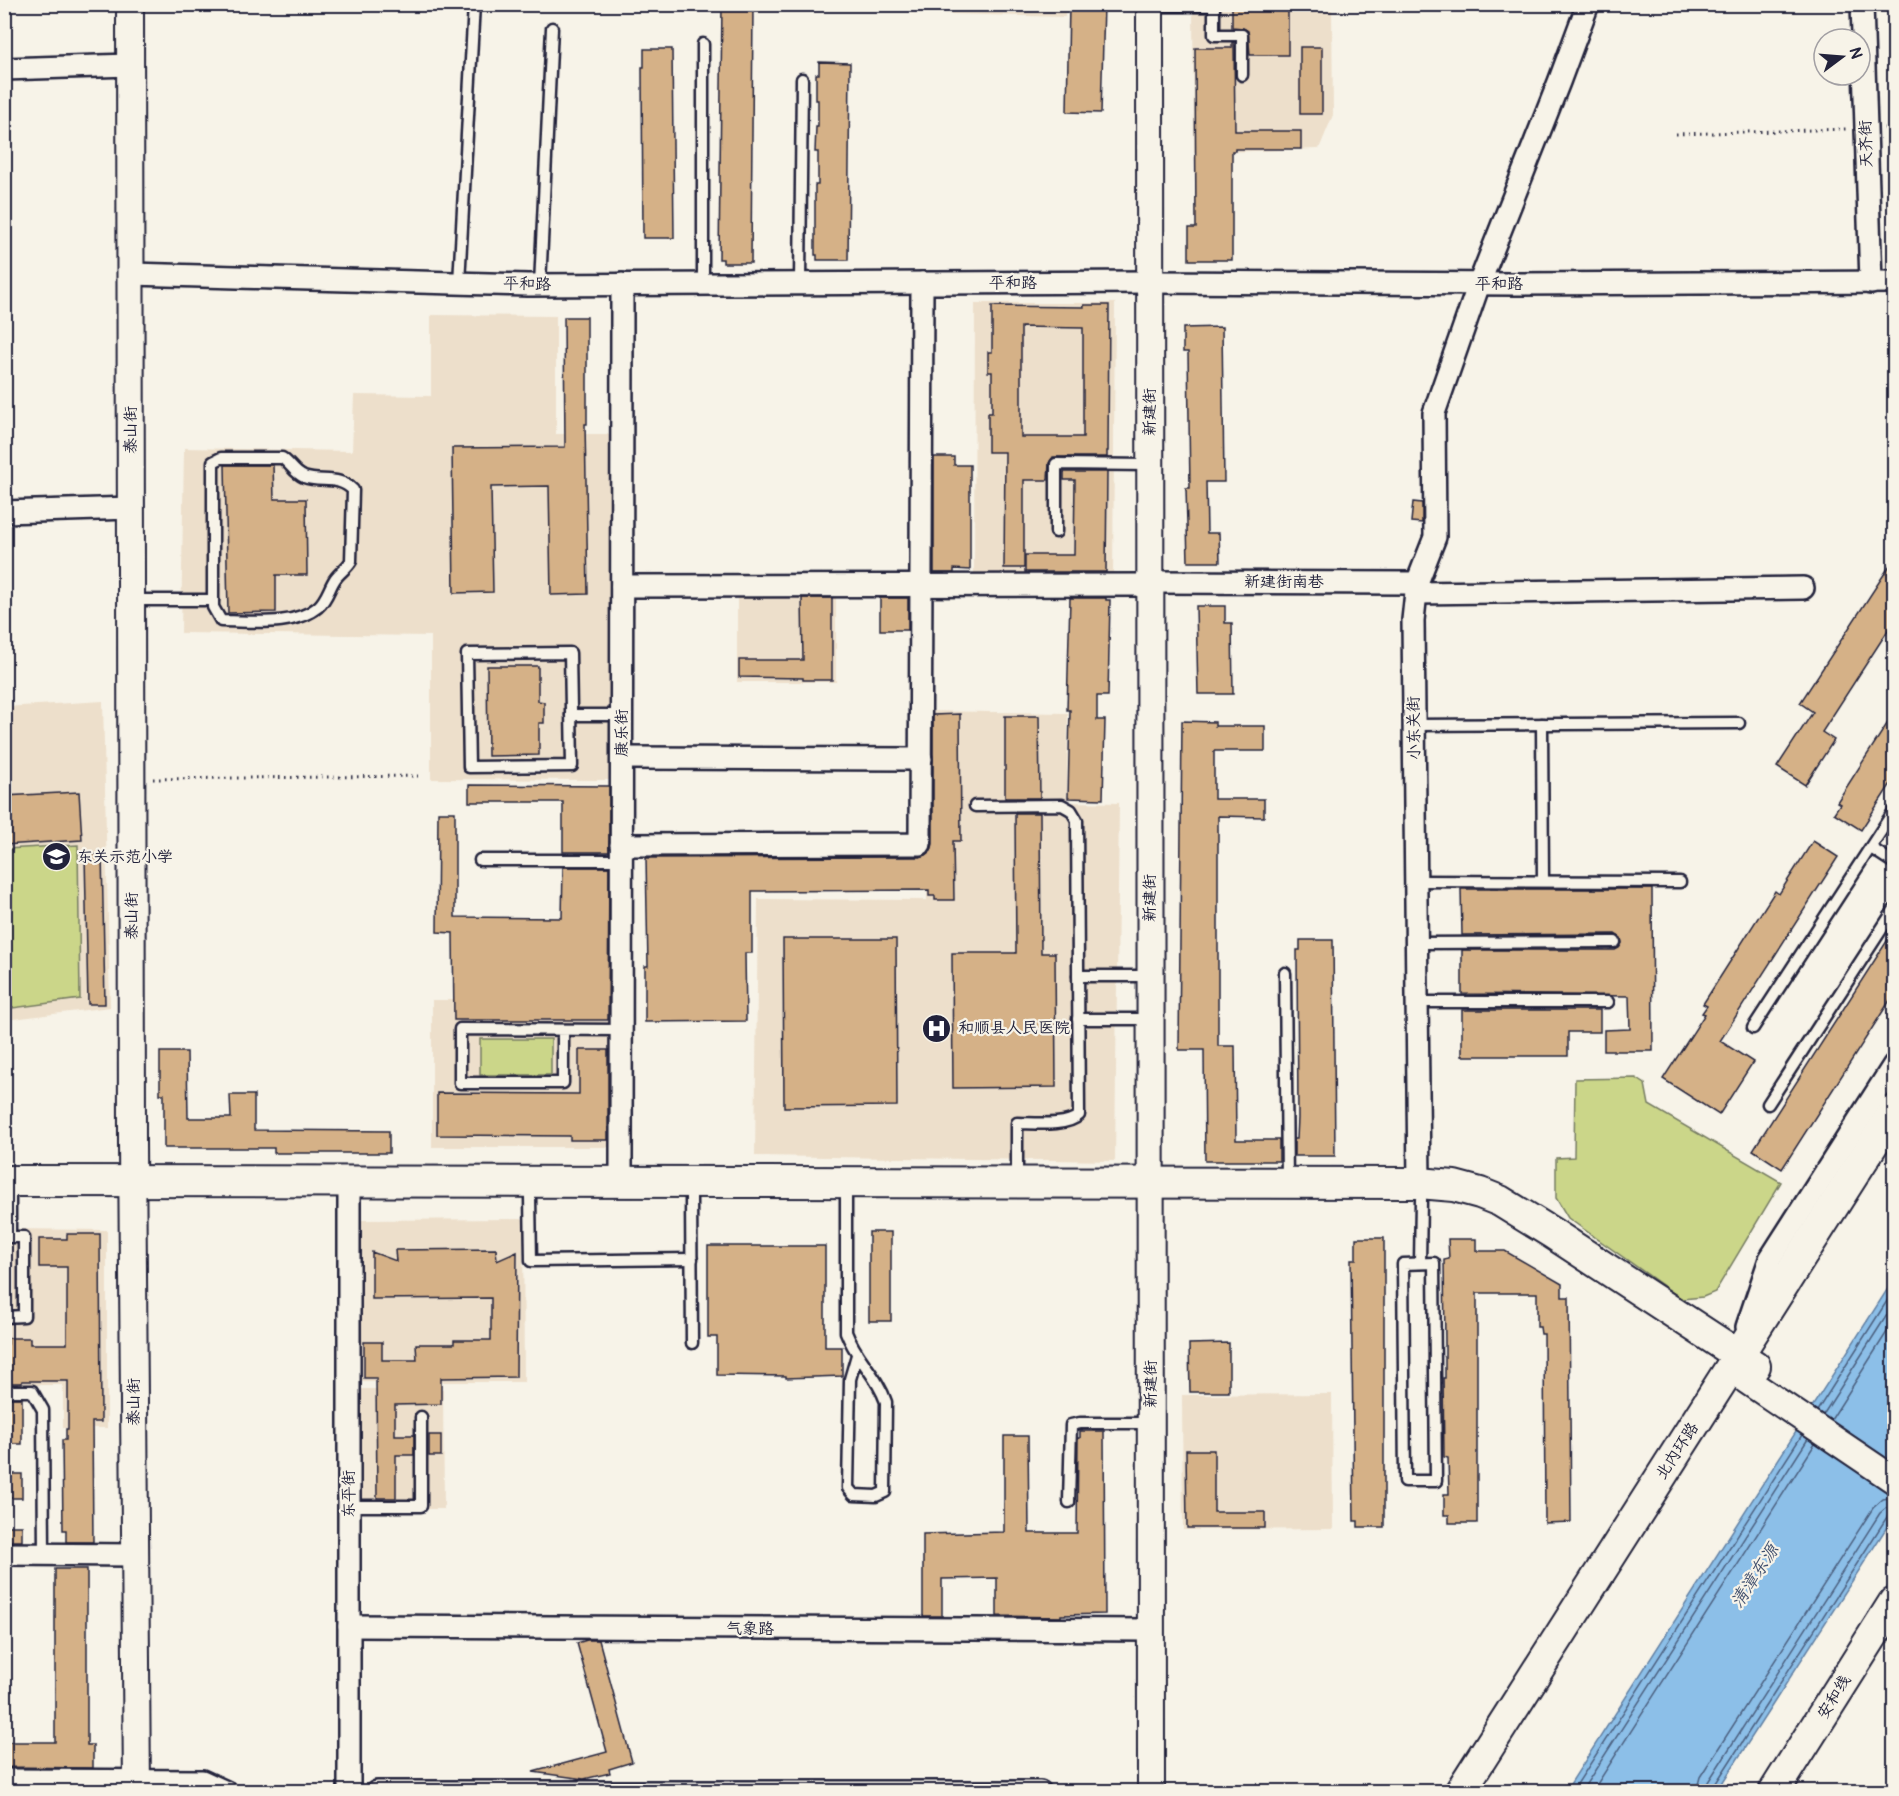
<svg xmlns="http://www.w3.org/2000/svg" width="1899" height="1796" font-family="Pangolin,'LXGW WenKai TC',sans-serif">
  <rect width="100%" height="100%" fill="#f7f3e8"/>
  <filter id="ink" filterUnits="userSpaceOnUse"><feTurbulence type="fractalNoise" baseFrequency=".0167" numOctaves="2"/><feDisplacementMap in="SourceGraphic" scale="12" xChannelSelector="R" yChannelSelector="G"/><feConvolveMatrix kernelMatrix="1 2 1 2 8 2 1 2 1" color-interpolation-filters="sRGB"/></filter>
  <g filter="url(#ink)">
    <g fill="#eddfcb">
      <path d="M911,5H1065V17L911,13Z"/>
      <path d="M1193,5H1332L1333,115L1319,149L1194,153Z"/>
      <path d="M975,303H1115L1113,581L974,580Z"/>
      <path d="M431,315L556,316V434H610V780L431,779V636L181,633L184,448L352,451L354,395L431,396Z"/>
      <rect x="737" y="593" width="99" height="89"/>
      <path d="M103,701L110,1007L5,1020V707Z"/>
      <path d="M925,711L1068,713L1067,802L1119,803L1115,1161L755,1156L758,899L927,900Z"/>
      <rect x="432" y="1000" width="181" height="147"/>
      <path d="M523,1219L524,1382H362L361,1220Z"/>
      <path d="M5,1229L107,1230V1428H63V1385H5Z"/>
      <path d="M361,1389H443L444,1509H362Z"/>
      <path d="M1332,1394L1333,1529L1183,1530L1182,1395Z"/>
    </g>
    <g fill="#cbd689" stroke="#767c62" stroke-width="1.5">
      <path d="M78,845L80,999L5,1009V849Z"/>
      <rect x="480" y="1039" width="71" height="36"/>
      <path d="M1636,1078L1645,1084L1649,1105L1781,1182L1715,1292L1703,1297L1682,1299L1568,1218L1556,1198V1158L1574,1157L1575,1079Z"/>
    </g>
    <path fill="#8cbfe8" stroke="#6280a3" stroke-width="1.5" d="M1894,1279V1516L1717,1791L1565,1792Z"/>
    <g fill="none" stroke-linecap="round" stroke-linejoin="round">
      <g stroke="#4c6180" stroke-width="1.5">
        <path d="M1817,1411L1894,1290"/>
        <path d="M1823,1415L1894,1304"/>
        <path d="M1831,1420L1894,1321"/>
        <path d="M1572,1792L1802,1435"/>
        <path d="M1581,1792L1808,1439"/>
        <path d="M1592,1792L1815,1444"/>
        <path d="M1696,1792L1700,1777L1873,1508L1883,1499L1894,1497"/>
        <path d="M1705,1792L1708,1782L1880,1513L1886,1508L1894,1506"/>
        <path d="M1713,1792L1714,1786L1887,1517L1894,1514"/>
      </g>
    </g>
    <g fill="#d5b187" stroke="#22223b" stroke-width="1.5" fill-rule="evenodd">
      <path d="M722,4H753L751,263H723V259H719Z"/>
      <path d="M1069,4H1104L1101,113L1067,112Z"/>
      <path d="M1232,4H1288V55H1250L1248,31L1243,28L1232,27Z"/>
      <path d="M1232,42H1234L1235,131H1301V149H1235V151H1232V260H1189V228H1196L1195,48H1232Z"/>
      <rect x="1300" y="47" width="22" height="67"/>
      <path d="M644,49H672L674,238H643L642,67H644Z"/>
      <path d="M819,62L850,63L848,260H817V255H815V185H818V152H815L816,127H818V100H816V74H819Z"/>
      <path d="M1084,305H1109L1108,451H1107V457H1053L1049,463L1048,480H1024V568H1004L1005,452H988V413H992V372H988V352H992V306L1084,307ZM1021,327L1083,328V437H1021Z"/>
      <path d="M564,317H587V424H585L588,594L551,595L549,486L491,487L493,592L454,593L452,448L565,447Z"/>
      <path d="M1222,327L1224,482H1206L1207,533H1219L1220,562H1188L1186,488H1190L1188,352H1183V328Z"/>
      <path d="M934,457H954V465H970V570L954,569V573H934Z"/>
      <path d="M225,465H273L274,499H306L307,575H276V612L228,613Z"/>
      <path d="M1064,472H1107L1106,572H1025V555H1074L1075,480H1064Z"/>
      <path d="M1413,502L1422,503V523L1411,522Z"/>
      <path d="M1894,559V621L1822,732L1834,740L1805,785L1777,767L1813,712L1800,703Z"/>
      <path d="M802,598H832V680H803V678L739,677V660H803Z"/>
      <rect x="880" y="598" width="28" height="32"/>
      <path d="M1070,598H1106V600H1110L1108,696H1097V720H1105L1103,799L1068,798L1070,710H1067Z"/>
      <path d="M1196,606H1225V623H1232L1233,694H1198Z"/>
      <path d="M487,666H538V701L544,702V723H539V755L488,756Z"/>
      <path d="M1894,713V779L1861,830L1834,813L1840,804L1837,802Z"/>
      <path d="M960,714L961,841H953L954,900H935V896H929V890L752,891V953H745L746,1021L645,1022V966H648L646,858L920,857L926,855L931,851L933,844V715Z"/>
      <path d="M1005,716H1039L1040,798H1005Z"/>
      <path d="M1182,721L1215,722V726H1265V751H1214V799H1264V817L1218,816V1046H1235L1236,1140H1279V1161H1205L1204,1050H1179Z"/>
      <path d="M469,785L609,786V852H563V802H469Z"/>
      <path d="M79,792L82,840L4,845V796Z"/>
      <path d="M438,812H455V917L562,918L563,867H609L608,1020H454L453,933L437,932Z"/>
      <path d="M1015,813H1040L1041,953H1055L1056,1087L953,1088L952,953H1016Z"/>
      <path d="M1813,841L1838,857L1720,1041L1753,1062L1719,1115L1663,1079L1705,1014L1702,1013L1707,1006L1703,1004L1775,891L1779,894Z"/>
      <path d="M102,854L105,1004H88L85,855Z"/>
      <path d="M1461,889H1652L1653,1051H1604V1030L1630,1029L1629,996L1462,994V950H1615L1619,948L1622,943L1621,938L1615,934L1462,935Z"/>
      <path d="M1894,930V994L1782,1169L1753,1150Z"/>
      <path d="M783,939H896L897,1106L784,1107Z"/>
      <path d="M1300,940H1333L1335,1156H1294V1139H1297L1298,1118L1297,950H1300Z"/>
      <path d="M1462,1010H1600V1032H1568V1056H1462Z"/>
      <path d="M579,1050H608V1140H570V1136L437,1135V1093L579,1094Z"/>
      <path d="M160,1052H187L188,1118H231L230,1095H254V1130L389,1131V1153H274V1148H164V1094H160Z"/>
      <rect x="869" y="1232" width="22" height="89"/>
      <path d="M67,1234H100L101,1422H92L93,1542H66V1530H63L62,1440H66V1429H68V1381H22V1383H4V1344H8V1338H30V1344H67V1267H39V1239H67Z"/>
      <path d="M1356,1238H1384V1527H1358V1521H1354L1351,1259H1356Z"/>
      <path d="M1448,1239H1476V1251H1505L1562,1284V1297H1569L1571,1522L1545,1523L1544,1334H1541L1540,1327H1537V1293H1477V1523H1449V1515H1444V1494H1449L1448,1458L1444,1457L1443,1378H1445V1343L1444,1260L1449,1259Z"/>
      <path d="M708,1246H825V1347H842V1376L786,1378V1376L717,1375V1337H708Z"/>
      <path d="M496,1249L497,1261L517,1252L516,1377L441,1378V1404L395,1405V1435H414V1455H396V1498H377L376,1378H364V1342H382V1360H417L416,1344H454V1340H491V1298L372,1299V1252L396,1261L395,1250Z"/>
      <path d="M1229,1343V1392H1190L1189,1344Z"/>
      <rect x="4" y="1398" width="18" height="46"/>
      <path d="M1080,1431H1104L1105,1614L1061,1615V1617L997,1616V1578L942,1579V1616H923V1534L1004,1532V1436H1028L1029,1533H1077L1078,1438H1080Z"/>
      <rect x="429" y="1435" width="12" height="21"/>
      <path d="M1186,1450H1214V1512H1265V1528H1187Z"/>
      <rect x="4" y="1474" width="18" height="24"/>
      <rect x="4" y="1526" width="18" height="15"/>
      <path d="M55,1569H87V1745H93V1768L4,1767V1742H55Z"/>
      <path d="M587,1640H599L632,1762L609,1769L610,1773L584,1779L533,1772L607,1752L577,1643Z"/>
    </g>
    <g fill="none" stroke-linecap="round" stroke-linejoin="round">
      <defs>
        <g id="service">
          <path d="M1214,4V35H1242V75"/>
          <path d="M1151,6H1214"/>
          <path d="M459,283L474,4"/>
          <path d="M800,283L802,79"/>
          <path d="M703,284V44"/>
          <path d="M540,285L552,28"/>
          <path d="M221,458H282C290,463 294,473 304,477C321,483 339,475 353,490L351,561C347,568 340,572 335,579C329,588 327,599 318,607C294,627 251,621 221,621L213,607V462Z"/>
          <path d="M1056,532V464L1150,465"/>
          <path d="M132,600H213"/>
          <path d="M570,653L572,766L469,767L467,654Z"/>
          <path d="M571,715H622"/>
          <path d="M1542,724L1543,881"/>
          <path d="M1414,725L1739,723"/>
          <path d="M975,806L1062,805L1071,810L1077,820L1079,1115C1067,1127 1034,1123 1017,1123V1180"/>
          <path d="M1871,848L1894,863"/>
          <path d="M480,860H622"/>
          <path d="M1416,881L1680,882"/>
          <path d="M1417,943L1615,942"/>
          <path d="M1285,973L1287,1182"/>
          <path d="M1078,976H1150"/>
          <path d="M1417,1002H1608"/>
          <path d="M1078,1019H1150"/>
          <path d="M1753,1028L1894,811"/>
          <path d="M563,1030V1083H460V1029L621,1030"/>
          <path d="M1768,1104L1894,910"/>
          <path d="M846,1183V1332C856,1359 877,1375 886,1402L885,1492L876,1496L854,1495L848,1488L850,1379L857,1355"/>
          <path d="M530,1196L531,1261L692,1259"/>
          <path d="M691,1197L692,1343"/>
          <path d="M1420,1263L1421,1199"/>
          <path d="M1434,1263L1436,1481H1405L1403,1264Z"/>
          <path d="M4,1317L24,1316V1237H10V1196"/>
          <path d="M4,1391H32L43,1410L44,1554"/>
          <path d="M1069,1502L1071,1425L1080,1423H1150"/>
          <path d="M349,1506H421V1417"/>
        </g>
        <g id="minor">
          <path d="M1862,4L1871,283"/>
          <path d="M4,69L130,65"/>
          <path d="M131,274L528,285L1150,282L1515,284L1894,282"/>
          <path d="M4,512L131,508"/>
          <path d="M1150,582L1417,583"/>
          <path d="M622,586L1150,585"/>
          <path d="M1416,593L1803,588"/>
          <path d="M622,758L921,759"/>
          <path d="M621,845L920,844L922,283"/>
          <path d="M621,1182L622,284"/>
          <path d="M1419,1183L1413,620L1417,583L1435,537L1434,413L1479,284L1559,82L1588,4"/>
          <path d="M349,1196V1792"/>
          <path d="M1747,1327L1770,1259L1894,1065"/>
          <path d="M4,1554L135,1555"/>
          <path d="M349,1626L1151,1630"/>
          <path d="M4,1780L202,1781L226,1792"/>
          <path d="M377,1792H1040"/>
        </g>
        <g id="tertiary">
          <path d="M130,4L132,1143L137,1792"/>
          <path d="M1150,4L1151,1792"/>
          <path d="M1746,1380L1894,1480"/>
        </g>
        <g id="secondary">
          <path d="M4,1181L1419,1183L1454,1186L1480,1193L1500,1201L1552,1233L1755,1366"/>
          <path d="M1460,1792L1894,1111"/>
          <path d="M1774,1792L1894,1602"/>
        </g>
      </defs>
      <use href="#service" stroke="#22223b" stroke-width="15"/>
      <use href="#minor" stroke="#22223b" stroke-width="26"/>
      <use href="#tertiary" stroke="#22223b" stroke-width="30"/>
      <use href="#secondary" stroke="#22223b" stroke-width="34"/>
      <g stroke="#22223b" stroke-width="3" stroke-dasharray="1.5 4.5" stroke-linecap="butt">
        <path d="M1884,128H1894"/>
        <path d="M1676,134L1848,129"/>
        <path d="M153,779L418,776"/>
      </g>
      <use href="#service" stroke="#f7f3e8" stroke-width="10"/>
      <use href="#minor" stroke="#f7f3e8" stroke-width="21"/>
      <use href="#tertiary" stroke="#f7f3e8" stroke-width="26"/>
      <use href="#secondary" stroke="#f7f3e8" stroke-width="30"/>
    </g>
  </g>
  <defs>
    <symbol id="school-disc" viewBox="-11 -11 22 22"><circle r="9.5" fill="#22223b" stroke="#f7f3e8"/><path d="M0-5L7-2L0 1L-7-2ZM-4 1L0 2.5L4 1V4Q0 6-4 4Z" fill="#fff"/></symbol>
    <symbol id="hospital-disc" viewBox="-11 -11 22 22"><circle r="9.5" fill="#22223b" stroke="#f7f3e8"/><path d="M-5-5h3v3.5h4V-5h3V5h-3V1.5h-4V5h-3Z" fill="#fff"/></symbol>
  </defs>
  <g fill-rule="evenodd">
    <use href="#school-disc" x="40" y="840" width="33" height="33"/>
    <use href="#hospital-disc" x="920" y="1012" width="33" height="33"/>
  </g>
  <g text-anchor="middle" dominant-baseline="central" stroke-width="4.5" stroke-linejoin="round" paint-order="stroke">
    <g font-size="16" fill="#22223b" stroke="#f7f3e8">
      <text transform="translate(1866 144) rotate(-92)">天齐街</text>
      <text x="1013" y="283">平和路</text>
      <text transform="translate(527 284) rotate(1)">平和路</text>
      <text x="1499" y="284">平和路</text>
      <text transform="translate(1150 412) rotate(-90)">新建街</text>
      <text transform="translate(131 430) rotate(-90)">泰山街</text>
      <text x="1284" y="582">新建街南巷</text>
      <text transform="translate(1414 728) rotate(-91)">小东关街</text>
      <text transform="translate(622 733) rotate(-90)">康乐街</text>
      <text transform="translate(1150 898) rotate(-90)">新建街</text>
      <text transform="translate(132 916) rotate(-90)">泰山街</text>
      <text transform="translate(1151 1384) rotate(-90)">新建街</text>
      <text transform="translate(134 1402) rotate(-90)">泰山街</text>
      <text transform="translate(1677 1451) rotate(-57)">北内环路</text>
      <text transform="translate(349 1494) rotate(-90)">东平街</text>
      <text x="750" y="1629">气象路</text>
      <text transform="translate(1834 1697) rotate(-58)">安和线</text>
    </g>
    <g font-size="16" fill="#22223b" stroke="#f7f3e8" text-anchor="start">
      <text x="77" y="857">东关示范小学</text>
      <text x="958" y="1028">和顺县人民医院</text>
    </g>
    <g font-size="18" font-style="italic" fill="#42516f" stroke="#f7f3e8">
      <text transform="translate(1755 1576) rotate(-57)">清漳东源</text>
    </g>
  </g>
  <rect width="1899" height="1796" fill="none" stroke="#f7f3e8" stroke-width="24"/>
  <rect x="12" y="12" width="1875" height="1772" fill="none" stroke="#22223b" stroke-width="2" filter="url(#ink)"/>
  <g transform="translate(1842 57) rotate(74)"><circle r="28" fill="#f7f3e8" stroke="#a29fa3" stroke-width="1.5"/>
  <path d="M0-4.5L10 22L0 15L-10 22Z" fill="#22223b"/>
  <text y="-9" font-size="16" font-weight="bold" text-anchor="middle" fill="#22223b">N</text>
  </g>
</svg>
